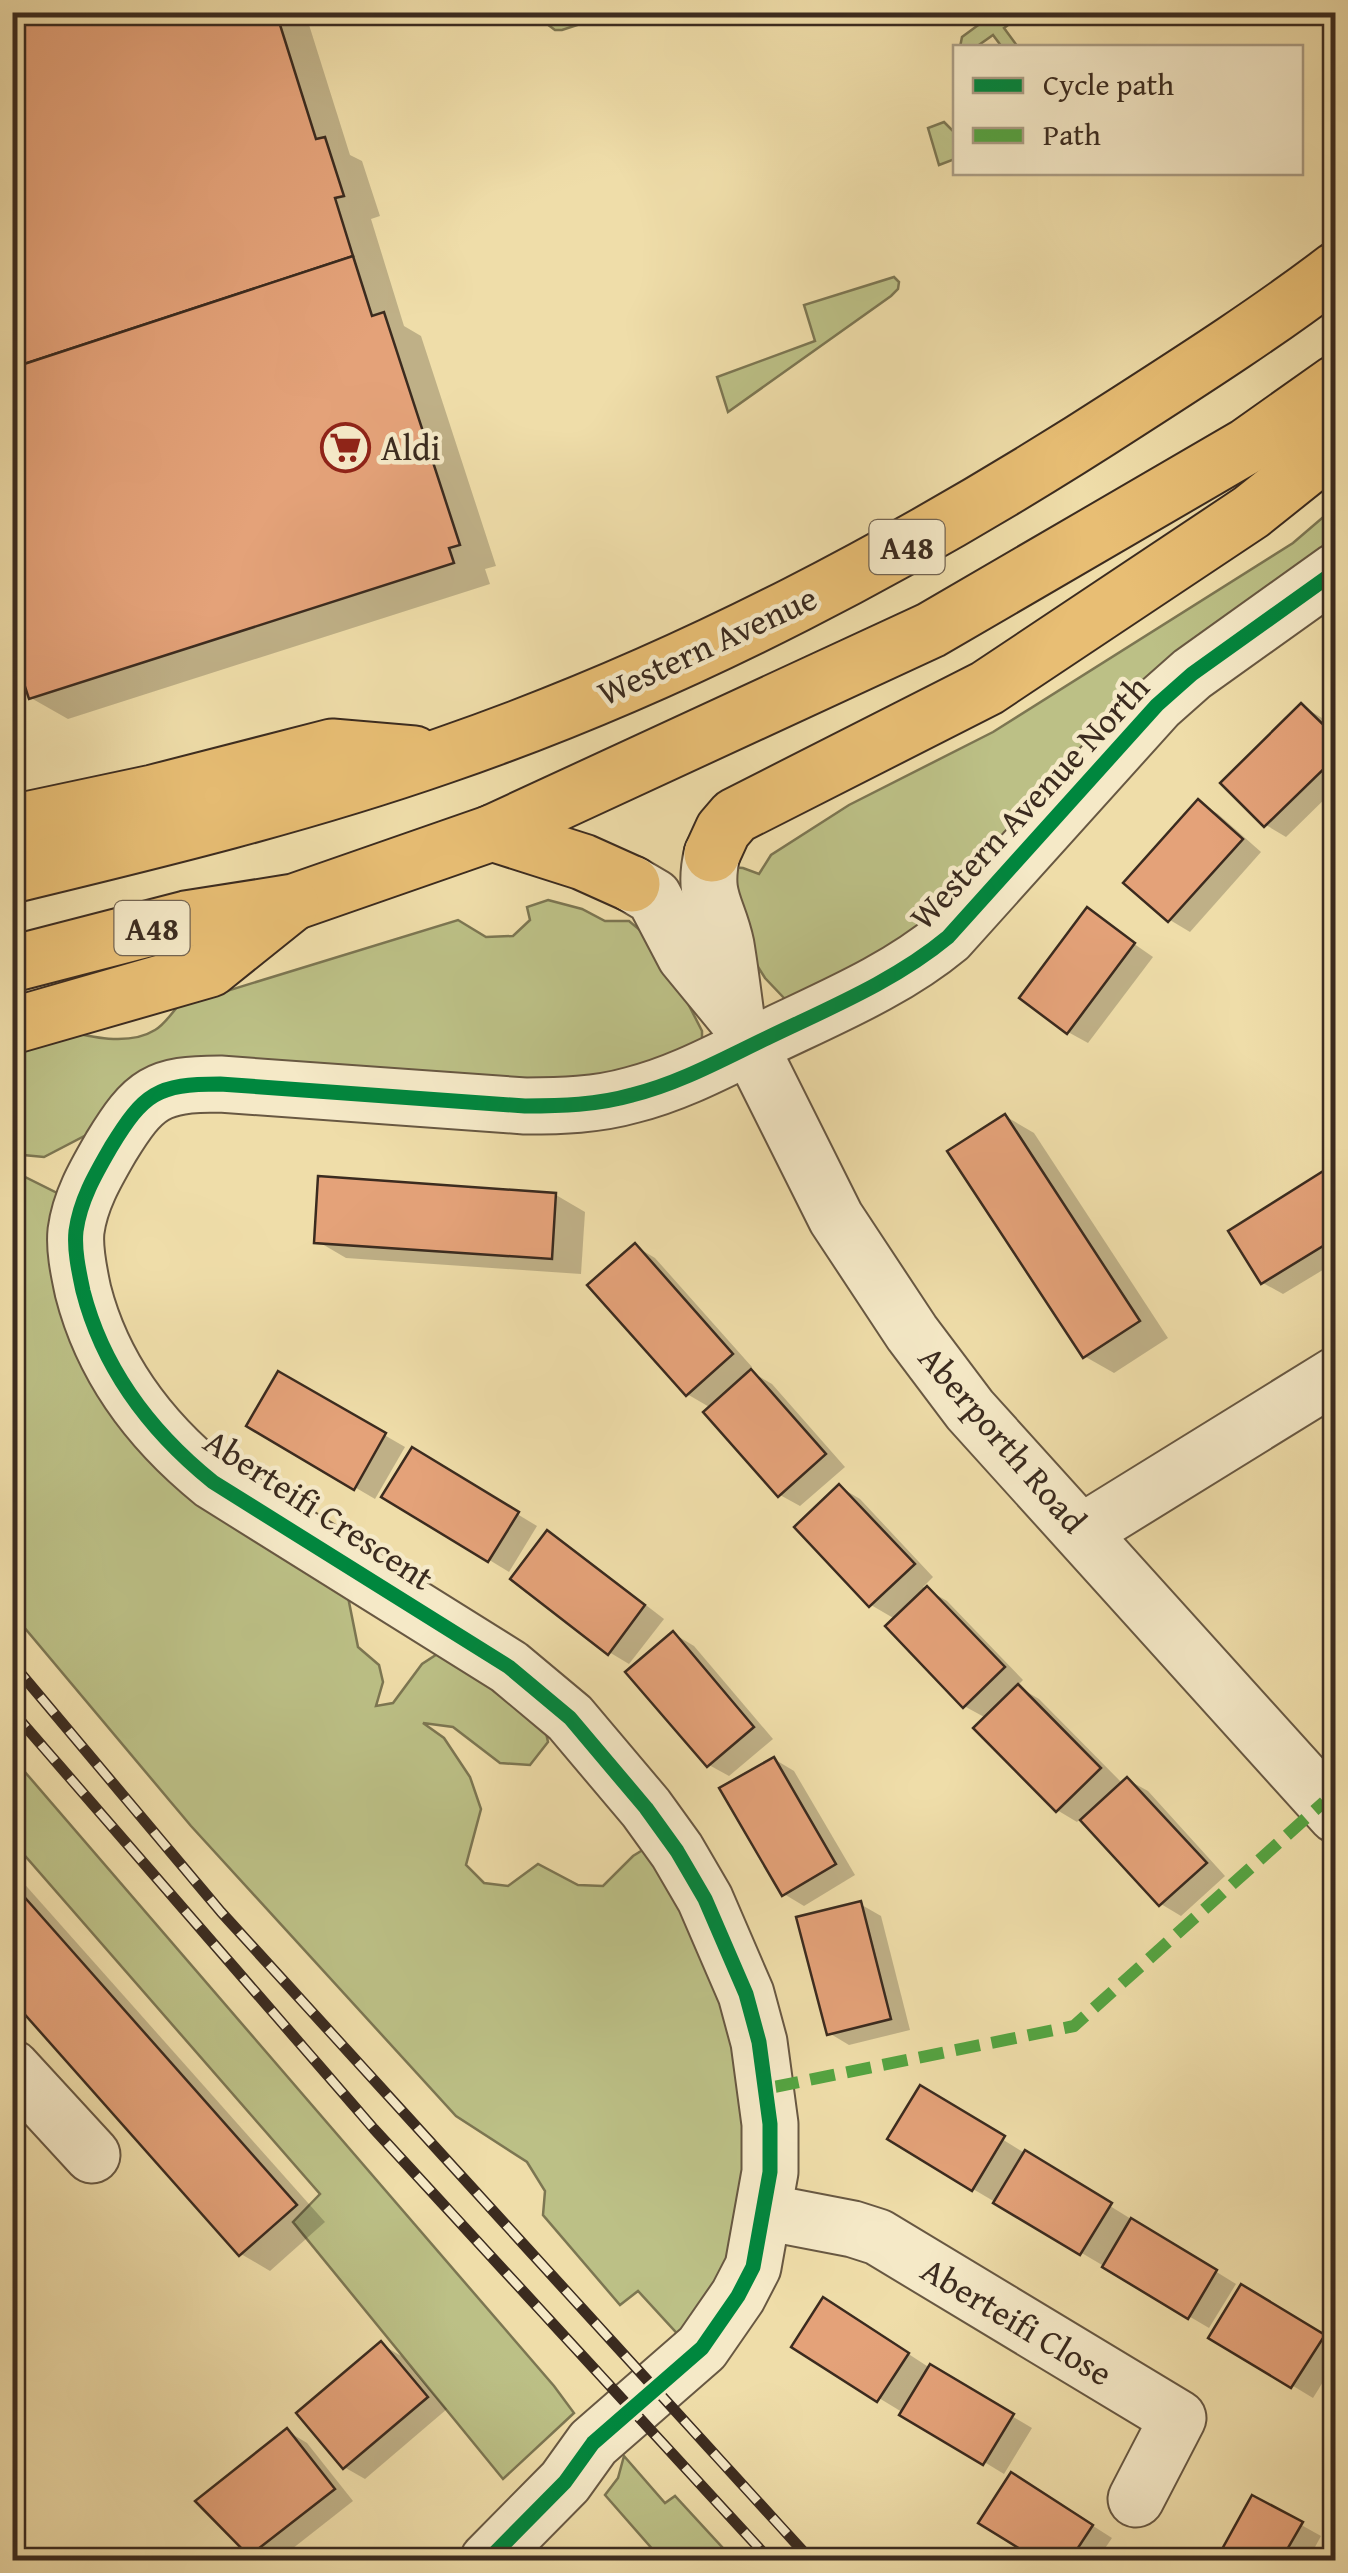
<svg xmlns="http://www.w3.org/2000/svg" width="1348" height="2573" font-family="'Gentium Book Plus',serif">
  <rect width="100%" height="100%" fill="#efdda9"/>
  <filter id="stains"><feTurbulence type="fractalNoise" baseFrequency=".002" numOctaves="4"/><feColorMatrix values="0 0 0 0 .2 0 0 0 0 .09 0 0 0 0 .02 0 0 0 .5 -.17"/></filter>
  <radialGradient id="worn" r=".72"><stop offset=".6" stop-color="#630" stop-opacity="0"/><stop offset="1" stop-color="#630" stop-opacity=".3"/></radialGradient>
  <g fill="#bcc086" stroke="#7c7652" stroke-width="2.5">
    <path d="M996,12L1025,13L1004,28L1018,47H1002L993,35L976,47H960L962,37Z"/>
    <path d="M568,13V12L614,13L562,30H555L547,24L546,19Z"/>
    <path d="M944,122L955,133V159L939,165L928,128Z"/>
    <path d="M894,277L899,282L898,289L891,296L728,412L717,377L815,341L804,305Z"/>
    <path d="M1335,507V564L994,881L811,1006L784,998L765,978L738,935L731,867L743,868L759,874L771,855L849,805L993,732L1293,543Z"/>
    <path d="M548,900L582,909L605,921H629L646,935L671,970L702,1031V1050L635,1084L365,1074L98,1129L44,1157L13,1154V1052L57,1029C86,1036 128,1047 155,1030C164,1025 172,1013 178,1006L458,920L486,937L513,936L530,920L527,907Z"/>
    <path d="M12,1175H21L57,1193L68,1215L87,1344L346,1587L358,1647L379,1665L383,1682L376,1706L393,1703L422,1664L445,1649L542,1715L548,1742L530,1765L500,1763L453,1727L423,1723L444,1738L470,1777L481,1809L466,1865L484,1883L508,1886L538,1864L578,1885L603,1886L633,1856L654,1843L746,2056L747,2228L685,2342L638,2291L620,2305L543,2215L545,2191L527,2162L456,2116L191,1826L13,1614Z"/>
    <path d="M12,1757L554,2386L574,2413L503,2479L293,2222L320,2194L13,1842Z"/>
    <path d="M624,2456L665,2503L675,2496L734,2560H662L605,2495L618,2478Z"/>
  </g>
  <g fill="#0003">
    <path d="M12,12H305L350,155L362,161L380,216L371,219L404,326L421,336L496,566L485,569L490,584L68,719L31,698Z"/>
    <path d="M1302,706L1322,718L1336,732V788L1286,837L1266,825L1224,783Z"/>
    <path d="M1198,802L1218,814L1261,852L1190,932L1170,920Z"/>
    <path d="M1087,911L1153,957L1088,1043L1068,1032Z"/>
    <path d="M1005,1116L1034,1133L1168,1338L1114,1373L1084,1356Z"/>
    <path d="M1336,1166V1262L1283,1294L1263,1283Z"/>
    <path d="M556,1195L585,1212L581,1274L346,1258L317,1241Z"/>
    <path d="M635,1246L655,1258L752,1367L748,1370L772,1384L845,1467L800,1506L780,1495L711,1408L687,1394Z"/>
    <path d="M279,1374L405,1447L375,1499L249,1425Z"/>
    <path d="M413,1451L537,1526L509,1572L385,1496Z"/>
    <path d="M840,1487L860,1499L933,1577L923,1587L947,1601L1023,1680L1017,1686L1039,1699L1123,1784L1128,1780L1148,1791L1225,1876L1181,1916L1161,1904L1081,1818L1077,1822L1057,1810L986,1718L964,1706L895,1619L871,1605L797,1527Z"/>
    <path d="M548,1534L568,1545L664,1619L629,1664L609,1652Z"/>
    <path d="M674,1634L694,1646L773,1739L729,1776L709,1765Z"/>
    <path d="M774,1759L794,1771L855,1875L804,1906L784,1894Z"/>
    <path d="M12,1870L325,2222L270,2271L241,2254L12,1996Z"/>
    <path d="M860,1904L881,1916L910,2030L849,2045L829,2033Z"/>
    <path d="M921,2089L1236,2284L1209,2328L973,2189Z"/>
    <path d="M12,2240L26,2248L12,2281Z"/>
    <path d="M1242,2287L1336,2343V2361L1313,2398L1212,2337Z"/>
    <path d="M844,2312L930,2368L1032,2428L1004,2474L795,2347Z"/>
    <path d="M381,2344L401,2356L447,2409L365,2479L344,2467Z"/>
    <path d="M287,2431L307,2443L353,2501L278,2560H262L251,2554Z"/>
    <path d="M1032,2487L1112,2538L1097,2560H1043L982,2522Z"/>
    <path d="M1253,2498L1321,2536L1308,2560H1218Z"/>
  </g>
  <g fill="#e4a279" stroke="#3b2b1f" stroke-width="2.5">
    <path d="M12,12H276L316,139L325,137L344,196L335,198L353,256L12,368Z"/>
    <path d="M353,256L372,316L384,312L460,545L449,548L454,563L29,699L12,647V368Z"/>
    <path d="M1301,703L1336,737V757L1264,827L1220,783Z"/>
    <path d="M1198,799L1243,839L1168,922L1123,883Z"/>
    <path d="M1087,907L1135,943L1067,1034L1019,998Z"/>
    <path d="M1005,1114L1140,1321L1083,1358L947,1151Z"/>
    <path d="M1336,1163V1238L1261,1284L1228,1231Z"/>
    <path d="M318,1176L556,1193L552,1259L314,1243Z"/>
    <path d="M635,1243L733,1354L686,1396L587,1285Z"/>
    <path d="M751,1369L826,1454L778,1497L703,1412Z"/>
    <path d="M278,1371L386,1433L354,1490L246,1426Z"/>
    <path d="M412,1447L519,1512L488,1562L381,1497Z"/>
    <path d="M839,1484L915,1564L869,1607L794,1527Z"/>
    <path d="M547,1530L645,1605L608,1655L510,1579Z"/>
    <path d="M927,1586L1005,1667L963,1708L885,1626Z"/>
    <path d="M673,1631L754,1727L707,1767L625,1672Z"/>
    <path d="M1018,1684L1101,1768L1056,1812L973,1728Z"/>
    <path d="M774,1757L836,1864L782,1896L719,1788Z"/>
    <path d="M1127,1777L1207,1863L1159,1906L1080,1820Z"/>
    <path d="M12,1883L297,2205L239,2256L12,2000Z"/>
    <path d="M861,1901L891,2019L827,2035L796,1917Z"/>
    <path d="M920,2085L1005,2136L972,2191L887,2139Z"/>
    <path d="M1025,2150L1112,2203L1080,2255L993,2203Z"/>
    <path d="M1131,2218L1217,2270L1188,2319L1102,2267Z"/>
    <path d="M1241,2284L1325,2335L1291,2388L1208,2338Z"/>
    <path d="M823,2297L909,2353L877,2402L791,2347Z"/>
    <path d="M381,2341L428,2397L343,2469L296,2413Z"/>
    <path d="M930,2364L1014,2414L983,2465L899,2415Z"/>
    <path d="M287,2428L335,2489L249,2556L195,2501Z"/>
    <path d="M1011,2472L1093,2525L1070,2560H1038L978,2523Z"/>
    <path d="M1252,2495L1303,2522L1281,2560H1216Z"/>
  </g>
  <g fill="none" stroke-linecap="round" stroke-linejoin="round">
    <defs>
      <g id="minor">
        <path d="M712,854C702,898 718,906 726,945C730,969 733,993 736,1016"/>
        <path d="M632,884L654,897L685,956L736,1018L836,1218L912,1333L970,1410L1336,1815"/>
        <path d="M1082,1532L1336,1375"/>
        <path d="M12,2068L92,2155"/>
        <path d="M765,2212L853,2229L878,2237L1178,2418L1136,2499"/>
        <path d="M488,2560L565,2482L593,2443L702,2348L738,2296L753,2267L770,2172V2124L759,2042L746,1994L705,1899L677,1851L646,1808L570,1718L509,1667L213,1482C151,1432 103,1369 83,1291C79,1272 74,1250 76,1231C80,1200 96,1173 111,1147C144,1093 157,1084 220,1084L525,1106C561,1106 597,1105 632,1095C680,1083 723,1059 767,1038C829,1008 895,981 948,937L1157,705L1192,674L1336,571"/>
      </g>
      <g id="highway">
        <path d="M12,823L153,793L332,747L414,754"/>
        <path d="M492,833L583,862L632,884"/>
        <path d="M712,854L723,830L735,816L987,688L1251,512L1336,444"/>
        <path d="M12,875C157,840 301,805 442,756C686,672 913,551 1129,411C1199,366 1269,321 1336,270"/>
        <path d="M12,964L186,919L294,902L492,833L931,630L1247,446L1336,383"/>
        <path d="M12,1026L210,969L291,904"/>
      </g>
    </defs>
    <use href="#minor" stroke="#685842" stroke-width="59"/>
    <use href="#highway" stroke="#3b2b1f" stroke-width="59"/>
    <use href="#minor" stroke="#f5e9c7" stroke-width="55"/>
    <use href="#highway" stroke="#e8be74" stroke-width="55"/>
    <defs>
      <g id="rail">
        <path d="M12,1663L221,1912L811,2560"/>
        <path d="M12,1711L374,2129L770,2560"/>
      </g>
    </defs>
    <use href="#rail" stroke="#3b2b1f" stroke-width="11"/>
    <use href="#rail" stroke="#f5e9c7" stroke-width="8" stroke-dasharray="22" stroke-linecap="butt"/>
    <path stroke="#54a441" stroke-width="12" stroke-dasharray="25 12" stroke-linecap="butt" d="M774,2087L1074,2026L1324,1802"/>
    <defs>
      <path id="cycleway" d="M488,2560L565,2482L593,2443L702,2348L738,2296L753,2267L770,2172V2124L759,2042L746,1994L705,1899L677,1851L646,1808L570,1718L509,1667L213,1482C151,1432 103,1369 83,1291C79,1272 74,1250 76,1231C80,1200 96,1173 111,1147C144,1093 157,1084 220,1084L525,1106C561,1106 597,1105 632,1095C680,1083 723,1059 767,1038C829,1008 895,981 948,937L1157,705L1192,674L1336,571"/>
    </defs>
    <use href="#cycleway" stroke="#f5e9c7" stroke-width="21"/>
    <use href="#cycleway" stroke="#00873e" stroke-width="15"/>
  </g>
  <defs>
    <symbol id="supermarket-ring" viewBox="-11 -11 22 22"><circle r="9.5" fill="#f5e9c7" stroke="#8f2418" stroke-width="1.5"/><path d="M-6-5.5h2.5l.6 2H6L4.5 2H-2.5L-4.4-4H-6ZM-1.5 3.2a1.3 1.3 0 1 0 .1 0ZM3 3.2a1.3 1.3 0 1 0 .1 0Z" fill="#8f2418"/></symbol>
  </defs>
  <g fill-rule="evenodd">
    <use href="#supermarket-ring" x="318" y="420" width="55" height="55"/>
  </g>
  <g text-anchor="middle" dominant-baseline="central" stroke-width="9" stroke-linejoin="round" paint-order="stroke">
    <g fill="#f5e9c7" stroke="#736451" stroke-width="2.5">
      <rect x="869.5" y="520" width="75" height="54" rx="8"/>
      <rect x="114.5" y="901" width="75" height="54" rx="8"/>
    </g>
    <g font-size="32" font-weight="bold" fill="#3b2b1f">
      <text x="907" y="547">A48</text>
      <text x="152" y="928">A48</text>
    </g>
    <g font-size="35" fill="#3b2b1f" stroke="#f5e9c7" text-anchor="start">
      <text x="381" y="447">Aldi</text>
    </g>
    <g font-size="35" fill="#3b2b1f" stroke="#f5e9c7">
      <text transform="translate(707 645) rotate(-25)">Western Avenue</text>
      <text transform="translate(1029 802) rotate(-47)">Western Avenue North</text>
      <text transform="translate(1003 1439) rotate(49)">Aberporth Road</text>
      <text transform="translate(319 1509) rotate(33)">Aberteifi Crescent</text>
      <text transform="translate(1017 2321) rotate(31)">Aberteifi Close</text>
    </g>
  </g>
  <rect width="1348" height="2573" fill="none" stroke="#efdda9" stroke-width="50"/>
  <rect x="15" y="15" width="1318" height="2543" fill="none" stroke="#3b2b1f" stroke-width="5"/>
  <rect x="25" y="25" width="1298" height="2523" fill="none" stroke="#3b2b1f" stroke-width="2.5"/>
  <rect x="953" y="45" width="350" height="130" fill="#f5e9c7" stroke="#ab9d84" stroke-width="2.5"/>
  <rect x="973" y="78" width="50" height="15" fill="#00873e" stroke="#ab9d84" stroke-width="2.5"/>
  <text x="1043" y="95" font-size="30" fill="#3b2b1f">Cycle path</text>
  <rect x="973" y="128" width="50" height="15" fill="#54a441" stroke="#ab9d84" stroke-width="2.5"/>
  <text x="1043" y="145" font-size="30" fill="#3b2b1f">Path</text>
  <rect width="100%" height="100%" filter="url(#stains)"/>
  <rect width="100%" height="100%" fill="url(#worn)"/>
</svg>
